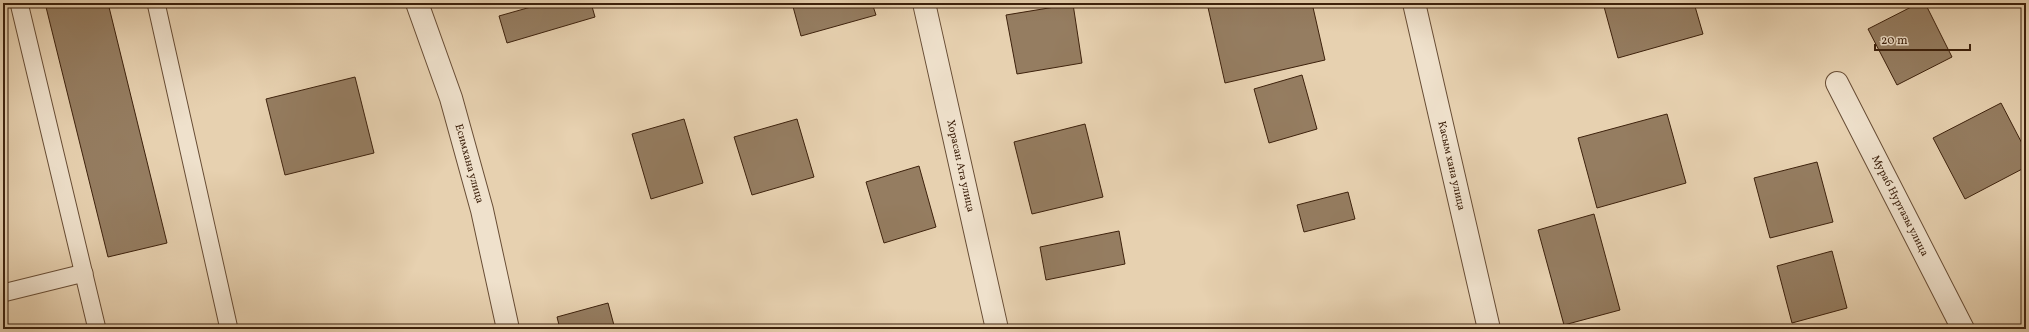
<svg xmlns="http://www.w3.org/2000/svg" width="2029" height="332" font-family="Vollkorn,serif">
  <rect width="100%" height="100%" fill="#e7d1b0"/>
  <filter id="stains"><feTurbulence type="fractalNoise" baseFrequency=".005" numOctaves="4"/><feColorMatrix values="0 0 0 0 .2 0 0 0 0 .09 0 0 0 0 .02 0 0 0 .5 -.17"/></filter>
  <radialGradient id="worn" r=".72"><stop offset=".6" stop-color="#630" stop-opacity="0"/><stop offset="1" stop-color="#630" stop-opacity=".3"/></radialGradient>
  <g fill="#957d61" stroke="#3d210c">
    <path d="M45,3H108L167,243L108,257Z"/>
    <path d="M545,3H591L595,17L507,43L499,16Z"/>
    <path d="M792,3H872L876,15L801,36Z"/>
    <path d="M1207,3H1312L1325,60L1225,83Z"/>
    <path d="M1603,3H1694L1703,34L1618,58Z"/>
    <path d="M1919,3H1925L1952,57L1897,85L1868,29Z"/>
    <path d="M1073,4L1082,63L1017,74L1006,15Z"/>
    <path d="M1302,75L1317,129L1269,143L1254,89Z"/>
    <path d="M355,77L374,153L285,175L266,99Z"/>
    <path d="M2001,103L2026,151V167L1965,199L1933,138Z"/>
    <path d="M1667,114L1686,183L1597,208L1578,138Z"/>
    <path d="M684,119L703,183L651,199L632,134Z"/>
    <path d="M797,119L814,177L752,195L734,137Z"/>
    <path d="M1085,124L1103,197L1032,214L1014,142Z"/>
    <path d="M1817,162L1833,222L1770,238L1754,178Z"/>
    <path d="M919,166L936,227L884,243L866,182Z"/>
    <path d="M1348,192L1355,219L1304,232L1297,205Z"/>
    <path d="M1594,214L1620,310L1564,325L1538,230Z"/>
    <path d="M1119,231L1125,264L1046,280L1040,247Z"/>
    <path d="M1832,251L1847,308L1792,323L1777,266Z"/>
    <path d="M608,303L615,329H560L557,317Z"/>
  </g>
  <g fill="none" stroke-linecap="round" stroke-linejoin="round">
    <defs>
      <g id="service">
        <path d="M19,3L97,329"/>
        <path d="M156,3L229,329"/>
        <path d="M3,293L84,273"/>
      </g>
      <g id="minor">
        <path id="s1" d="M417,3L451,98L482,210L508,329"/>
        <path id="s2" d="M924,3L997,329"/>
        <path id="s3" d="M1414,3L1489,329"/>
        <path id="s4" d="M1837,83L1963,329"/>
      </g>
    </defs>
    <use href="#service" stroke="#684d35" stroke-width="19"/>
    <use href="#minor" stroke="#684d35" stroke-width="24"/>
    <use href="#service" stroke="#efe1cc" stroke-width="17"/>
    <use href="#minor" stroke="#efe1cc" stroke-width="22"/>
  </g>
  <g text-anchor="middle" dominant-baseline="central" stroke-width="3" stroke-linejoin="round" paint-order="stroke">
    <g font-size="11" fill="#3d210c" stroke="#efe1cc">
      <text stroke="none"><textPath href="#s1" startOffset="169">Есимхана улица</textPath></text>
      <text stroke="none"><textPath href="#s2" startOffset="167">Хорасан Ата улица</textPath></text>
      <text stroke="none"><textPath href="#s3" startOffset="167">Касым хана улица</textPath></text>
      <text stroke="none"><textPath href="#s4" startOffset="138">Мураб Нуртазы улица</textPath></text>
    </g>
  </g>
  <rect width="2029" height="332" fill="none" stroke="#e7d1b0" stroke-width="16"/>
  <rect x="4" y="4" width="2021" height="324" fill="none" stroke="#3d210c" stroke-width="2"/>
  <rect x="8" y="8" width="2013" height="316" fill="none" stroke="#3d210c"/>
  <path d="M1875 44v6h95v-6" fill="none" stroke="#3d210c" stroke-width="2"/>
  <text x="1881" y="44" font-size="12" fill="#3d210c" stroke="#efe1cc" stroke-width="3" paint-order="stroke">20 m</text>
  <rect width="100%" height="100%" filter="url(#stains)"/>
  <rect width="100%" height="100%" fill="url(#worn)"/>
</svg>
